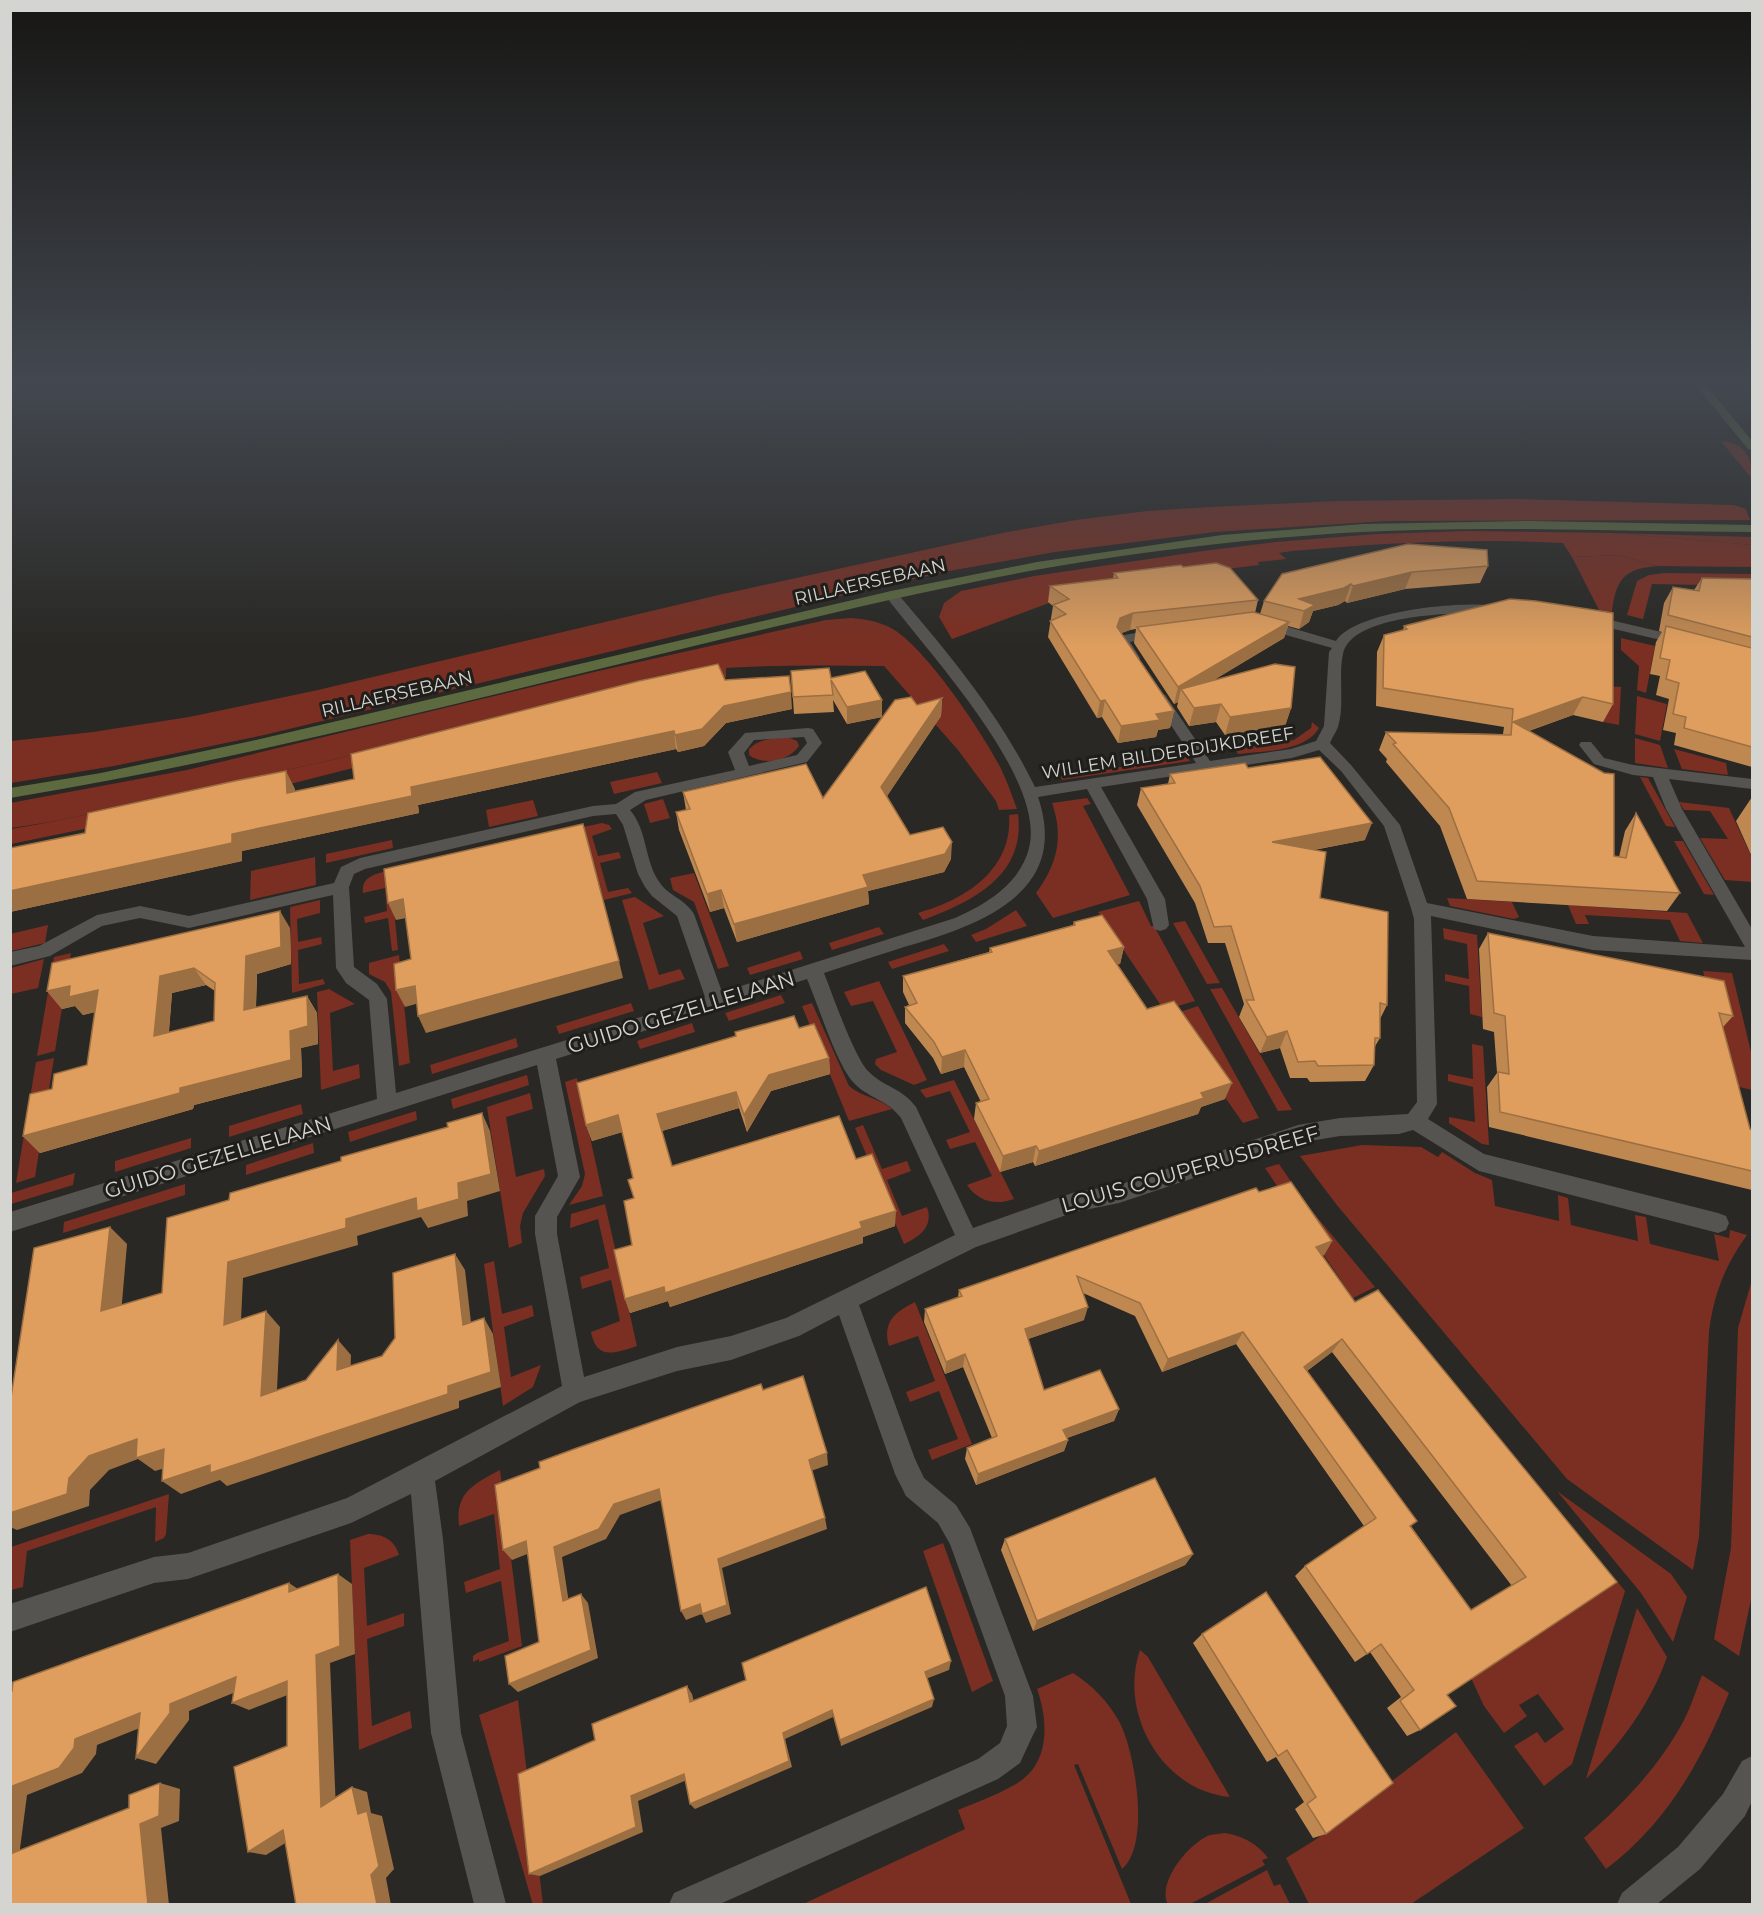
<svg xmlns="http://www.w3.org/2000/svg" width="1763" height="1915" font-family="Montserrat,sans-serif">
  <rect width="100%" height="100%" fill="#292824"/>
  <g fill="#7a2f22">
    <path d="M1721,441C1744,443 1753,456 1752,479Z"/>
    <path d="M1516,499L1734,505L1746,509L1750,520L1385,521L1215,532L1055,552L949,571L832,598L264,735L114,766L11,783V741L93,732L189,717L318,690L723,594L1002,533L1076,520L1147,511L1210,507L1337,501Z"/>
    <path d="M1613,533L1752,537V545Z"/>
    <path d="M1619,555L1657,566C1624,569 1616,579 1612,612L1599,610L1572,557Z"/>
    <path d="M851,618C864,619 878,621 891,628C924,645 986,737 1002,771C1008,783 1012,796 1017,809L999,810L996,801L958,750L884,666C811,665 738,664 665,674L332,760L57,821L11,828L10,803L187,770L594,672L826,620Z"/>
    <path d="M1621,638L1655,646L1646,693L1637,690L1639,666L1621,650Z"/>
    <path d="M1604,686L1621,687L1619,725L1603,722Z"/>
    <path d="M1637,696L1667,704L1660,741L1635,734Z"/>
    <path d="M1312,722L1319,728C1305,752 1263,751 1238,754L1235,749L1294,740L1311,728Z"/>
    <path d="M790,738L797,741L799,746C789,761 763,766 749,755V749C760,738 775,738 790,738Z"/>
    <path d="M1635,738L1660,745L1668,768L1635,763Z"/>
    <path d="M1674,749L1726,763L1728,775L1682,769Z"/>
    <path d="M1187,757L1190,761L1062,780L1060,776Z"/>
    <path d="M657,772L662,783L614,794L610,782Z"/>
    <path d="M1640,777L1648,778L1675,827L1666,826Z"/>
    <path d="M1087,798L1091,804L1083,806L1130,895L1053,918L1036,893C1057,865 1064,837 1052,803Z"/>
    <path d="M663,799L670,818L650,823L644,804Z"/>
    <path d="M533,800L538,816L489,827L486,810Z"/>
    <path d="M1679,802L1729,808L1752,858V882L1725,880L1700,838L1728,839L1710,811L1684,810Z"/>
    <path d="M1018,814C1026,876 972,902 923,920L918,913C965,900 1013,870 1009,815Z"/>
    <path d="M602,823L609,825L612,829L592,836L598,856L619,852L621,858L600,863L608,892L628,888L632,893L604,900L583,827Z"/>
    <path d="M392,840L393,848L326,863V854Z"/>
    <path d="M1674,841H1683L1714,895L1704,894Z"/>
    <path d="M315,857L316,885L250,900L251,871Z"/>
    <path d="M390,870L398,950L392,951L388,918L365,923L364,917L387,911L385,888L363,893C361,876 376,874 390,870Z"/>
    <path d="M694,873L729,966L718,969L694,902L673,890L670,878Z"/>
    <path d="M635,897L664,916L643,923L659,975L680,969L685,979L649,990L622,900Z"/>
    <path d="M1447,898L1512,902L1519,917L1514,919L1450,906Z"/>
    <path d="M320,900V913L297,919L298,942L321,937L322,944L298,950L299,984L323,979L325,984L292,993L290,907Z"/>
    <path d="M1139,901L1151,926H1154L1195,1001L1164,1010L1098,912Z"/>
    <path d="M1568,905L1687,913L1703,943L1680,941L1670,920L1585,915L1589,924H1576Z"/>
    <path d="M1016,910L1027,926L976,942L971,935L986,929Z"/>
    <path d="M1185,921L1220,983L1207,984L1173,923Z"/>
    <path d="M48,925L45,943L11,951L10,934Z"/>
    <path d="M879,927L884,934L832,950L829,943Z"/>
    <path d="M1443,928L1477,935L1482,1017L1470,1014L1469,986L1445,981V974L1469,979L1467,944L1444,939Z"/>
    <path d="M944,944L949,951L892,969L888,962Z"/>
    <path d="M800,951L803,959L750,975L747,968Z"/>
    <path d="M71,953L55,1051L37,1056L54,957Z"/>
    <path d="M399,955L410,1063L399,1066L391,992L385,982L369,974V963Z"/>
    <path d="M44,959L38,988L11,994V968Z"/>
    <path d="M1703,971L1732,973L1752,1056V1090L1731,1085Z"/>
    <path d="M879,981L927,1080L914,1085L881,1070L875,1064L876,1059L897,1052L873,1001L851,1006L844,992Z"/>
    <path d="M1222,988L1292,1110L1278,1111L1210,989Z"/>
    <path d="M329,989L355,1004L330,1013L333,1071L359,1064L360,1078L321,1090L317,992Z"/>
    <path d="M781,995L785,1003L729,1021L725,1013Z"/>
    <path d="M631,1003L634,1011L559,1034L556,1026Z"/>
    <path d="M812,1003L849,1086C862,1097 879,1098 892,1109L849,1121L802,1006Z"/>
    <path d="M1198,1006L1259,1118L1243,1123L1168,1016Z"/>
    <path d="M692,1023L695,1032L640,1049L637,1041Z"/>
    <path d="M516,1038L518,1047L432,1074L430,1065Z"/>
    <path d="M1472,1044L1483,1046L1489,1145L1482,1144L1449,1123V1117L1475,1122L1473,1087L1448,1081V1074L1473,1079Z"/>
    <path d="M54,1058L35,1177L16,1183L36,1062Z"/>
    <path d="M527,1075L529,1085L453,1109L451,1099Z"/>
    <path d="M577,1078L603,1196L569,1205L582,1186L585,1174L565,1082Z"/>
    <path d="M954,1080L1014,1199C995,1206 978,1201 967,1185L992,1176L975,1142L950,1149L946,1140L970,1132L950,1091L926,1098L920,1090Z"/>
    <path d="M530,1093L533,1109L506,1117L516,1177L544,1169L545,1176L523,1213L520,1226L522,1243L509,1248L487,1107Z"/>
    <path d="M301,1104L303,1114L229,1137V1126Z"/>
    <path d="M416,1111L417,1120L350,1142L348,1132Z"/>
    <path d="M863,1125L882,1169L907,1161L911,1171L887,1180L902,1216L927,1207C934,1227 919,1237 904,1244L855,1128Z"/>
    <path d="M191,1138V1148L115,1172V1161Z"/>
    <path d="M313,1143L314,1153L246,1175V1165Z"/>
    <path d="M1362,1145L1421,1147L1438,1157L1442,1152L1475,1173L1492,1180L1495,1206L1559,1221L1558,1195L1568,1198L1571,1225L1638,1241L1635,1215L1646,1217L1650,1244L1719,1261L1714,1234L1729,1238L1730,1230L1747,1235C1725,1265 1714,1294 1709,1331L1699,1537L1693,1570L1567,1479L1336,1204L1300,1156Z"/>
    <path d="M1279,1164L1307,1205L1375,1287L1353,1298L1265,1168Z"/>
    <path d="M75,1173L73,1185L11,1204V1193Z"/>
    <path d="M185,1184V1195L63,1233L64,1222Z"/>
    <path d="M605,1204L637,1346C615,1353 597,1361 591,1332L620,1321L611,1280L582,1289L580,1277L609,1268L598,1219L570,1228L571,1214Z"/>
    <path d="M494,1261L502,1314L532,1305L534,1316L504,1327L511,1377L541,1365L533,1387L503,1406L484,1264Z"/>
    <path d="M1752,1280V1595L1739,1656L1714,1639L1731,1548L1738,1328Z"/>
    <path d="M915,1302L972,1444L932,1460L928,1450L958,1439L939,1391L910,1402L906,1392L935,1381L918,1336L889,1346C882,1322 895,1312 915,1302Z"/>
    <path d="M500,1470L522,1646L479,1662V1659L473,1662V1656L477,1653L509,1641L501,1581L466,1593L464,1582L500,1569L494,1514L459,1526C455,1492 474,1484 500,1470Z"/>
    <path d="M1557,1491L1671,1574L1687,1597L1673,1642L1641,1593Z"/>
    <path d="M169,1494L166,1534L164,1538L155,1542L156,1507L27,1551L23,1587L11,1590V1547Z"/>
    <path d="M368,1534C383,1534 395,1540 399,1555L364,1568L367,1626L404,1613V1626L367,1639L372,1726L410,1711L412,1728L359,1750L350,1540Z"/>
    <path d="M943,1543L993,1681L972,1692L923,1551Z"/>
    <path d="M1616,1580L1625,1591L1572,1764L1544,1786L1514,1746L1537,1732L1545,1743L1564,1729L1538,1694L1519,1705L1527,1716L1504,1733L1484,1706L1471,1678Z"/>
    <path d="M1637,1608L1667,1657C1650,1705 1621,1743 1586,1779Z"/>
    <path d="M1140,1650L1148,1657L1230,1797C1162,1791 1118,1713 1140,1650Z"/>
    <path d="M1073,1673C1093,1686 1108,1701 1120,1723C1135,1753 1151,1845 1122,1869L1078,1764L1074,1765L1131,1904H803L965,1829L958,1810C977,1802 997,1795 1014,1785C1050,1766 1049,1723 1037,1689Z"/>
    <path d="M1702,1675L1729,1693C1701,1762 1666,1824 1606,1869L1584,1838C1623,1804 1658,1768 1683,1722C1691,1707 1696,1690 1702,1675Z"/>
    <path d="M518,1700L543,1904H533L532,1902L479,1715Z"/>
    <path d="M1456,1732L1524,1828L1411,1904H1309L1286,1858L1315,1840Z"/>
    <path d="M1225,1833C1242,1836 1257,1843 1268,1858L1262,1860L1265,1865L1190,1904H1168C1157,1882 1189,1843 1210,1835C1215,1834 1220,1834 1225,1833Z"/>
    <path d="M1267,1870L1274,1886L1280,1884L1290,1904H1205Z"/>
  </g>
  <g fill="#7e2f21">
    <path d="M1468,531L1613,533L1752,545V567L1657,566L1619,555L1572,557L1563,543C1473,538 1382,543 1292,551L1279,553L1286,559L1258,562L1259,565L1097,585L952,639L939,617L944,603L961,591L1034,576L1203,551L1276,542L1376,534Z"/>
    <path d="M1664,573L1752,574V586L1652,584L1643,619L1627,615L1637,581L1649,575Z"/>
    <path d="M726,667V677L573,715V712L235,798L11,844V829L57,821L332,760L665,674Z"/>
  </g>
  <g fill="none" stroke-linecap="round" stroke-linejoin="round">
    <g fill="#555450" fill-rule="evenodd">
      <path d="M891,591L896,592C948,652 1000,715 1035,787L1196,763L1153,698L1160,694L1165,695L1210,761L1291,749L1316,741L1324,726L1329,652L1332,648L1258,627L1256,624L1258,621H1268L1336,641C1355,610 1470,599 1504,607L1506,610L1504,613L1499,614C1466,612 1352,612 1343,654C1338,677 1345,704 1338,727C1336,732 1332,738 1330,743L1351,765L1400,825L1427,903L1593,936L1745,947L1666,809L1653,777L1633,775L1594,764L1579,745L1581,742H1591L1604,758L1633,765L1752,779V789L1669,779L1682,809L1752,929V960L1593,950L1431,916L1437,1104L1428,1119L1484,1154L1718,1213L1726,1216L1729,1223L1726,1230L1718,1233L1479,1171L1413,1130L1399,1134L1340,1136L1298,1143L1119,1203L1075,1212L976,1247L859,1305L915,1459L924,1478L956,1505L970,1528L1033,1696L1037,1727L1032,1737L1020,1763L998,1779L720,1904H669L674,1893L978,1759L1000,1743L1007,1726L1005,1696L950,1544L938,1523L906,1496L895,1474L839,1315L799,1336L731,1360L677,1371L580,1402L435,1481L443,1539L461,1733L506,1904H474L431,1733L411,1494L351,1523L188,1579L154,1583L10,1632V1604L154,1557L188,1553L347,1498L562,1386L535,1234V1216L558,1176L537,1065L10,1232V1212L377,1099L369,1000L346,983L336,968L333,895L189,928L140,918L102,926L50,956L10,966V952L39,946L97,915L140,906L189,916L334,883L341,867L360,858L593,806L616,804L635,792L735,770L728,752L745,733L808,728L813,729L822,743L807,762L646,800L630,810C648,831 644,861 660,883C669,896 685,899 694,914L722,992L955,918C986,904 1020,884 1029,848C1047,777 924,649 885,595ZM804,737L807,743L797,755L749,766L744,753L754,740ZM1319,750L1341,771L1384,826L1411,908L1414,919L1417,1102L1408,1114L1340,1118L1298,1125L1119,1185L1075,1192L973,1228L916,1107C901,1087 883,1087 868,1071C854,1056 833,996 824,973C848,965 873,957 898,949C973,927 1072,897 1038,797L1087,789L1147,899L1154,929L1160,931L1166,929L1169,925L1165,899L1101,787L1292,758ZM616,814L623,825L638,874L645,887L652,896L677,916L705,997L396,1093L387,999L377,984L354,967L349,887L354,874L365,869L593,816ZM807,979C818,1004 836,1063 853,1082C867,1098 887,1099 901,1118L955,1235L786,1318L731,1336L677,1347L584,1377L557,1234V1217L580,1177L556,1059Z"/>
      <path d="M1589,615L1687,638L1689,641L1682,645L1584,622L1582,619Z"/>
      <path d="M1158,629L1165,633L1163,636L1130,642L1140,658L1138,661H1128L1116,643L1119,636Z"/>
      <path d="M1752,1756V1801L1745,1816L1700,1869L1657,1904H1617L1622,1893L1678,1847L1723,1794L1742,1761Z"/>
    </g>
    <g fill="#5d6a3f" fill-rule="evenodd">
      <path d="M1691,379H1701L1752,441V450L1748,449Z"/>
      <path d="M1530,521L1752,525V532C1622,532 1492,525 1361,532C1252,538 1142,551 1035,570C932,589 832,613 731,637C492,694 253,758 10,798V788L101,773L256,740L891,591L1037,562L1222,535L1363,524Z"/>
    </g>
  </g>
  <g fill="#c08851" fill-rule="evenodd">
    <path d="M1488,566L1480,583L1405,589L1347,603L1345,601L1338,605L1313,611L1309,622L1299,629L1288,626L1284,638L1213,680L1291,708L1285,726L1225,735L1216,722L1189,726L1177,707L1178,702L1174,704L1134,643L1136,629L1130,630L1121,633L1174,711L1170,728L1158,730L1156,737L1118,743L1102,717L1097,718L1048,637L1053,606L1048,602L1050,586L1113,579L1114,573L1183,567L1258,600L1255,613L1260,614L1264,601L1282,574Z"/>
    <path d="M1702,578L1752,579V767L1674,745L1676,733L1663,730L1669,699L1656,695L1660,676L1650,674L1656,642L1662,632L1659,631L1664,603L1673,587L1694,590Z"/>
    <path d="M1404,626L1613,704L1603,722L1573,715L1529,731L1614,856L1619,857L1625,831L1636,813L1680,893L1667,911L1467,899L1440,826L1386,762L1387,759L1379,750L1386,732L1503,734L1504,727L1376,706L1377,652L1384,635L1403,630Z"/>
    <path d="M791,671L831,678L882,717L847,724L833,700L834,712L794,714Z"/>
    <path d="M725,680L792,709L726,723L704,746L678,752L676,749L418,805L419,813L242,851V861L10,912L295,789V791L354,779Z"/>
    <path d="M942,698L941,716L887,796L910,835L951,859L944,872L868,891L869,904L737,942L724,908L710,912L679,830L676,812L686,810L683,792L823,798L917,705Z"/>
    <path d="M1248,768L1365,840L1314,850L1320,898L1387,1005L1380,1019V1038L1374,1048V1065L1365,1081L1310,1082L1307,1078H1290L1280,1048L1260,1053L1239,1017L1244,1004L1225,943H1208L1195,903L1137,805L1141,788L1168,784L1170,774Z"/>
    <path d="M1752,797V857L1736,821Z"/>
    <path d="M1074,922L1124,947L1120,964H1117L1147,1009L1225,1099L1201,1107L1198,1114L1035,1166L1033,1162L1000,1172L974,1119L976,1103L981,1102L964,1067L941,1074L933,1058L905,1023V1007L909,1005L903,992V976L989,952L990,948L1073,925Z"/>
    <path d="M290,928L291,964L257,974L256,1008L307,996L317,1013L318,1044L301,1048L302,1077L194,1105L193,1109L40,1153L23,1136L52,1089L87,1065L95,1012L83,1015L75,1006L62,1009L47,991ZM206,985L215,991L214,1021L169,1032L172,993Z"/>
    <path d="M1488,933L1733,1016L1723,1027L1750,1129L1752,1130V1190L1489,1127L1487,1087L1497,1073L1494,1032L1483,1029L1479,949Z"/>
    <path d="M799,1028L829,1058L830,1074L771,1091L747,1132L739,1108L662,1131L672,1166L856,1159L895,1226L863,1237V1243L670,1307L668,1301L630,1313L625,1299L632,1245L634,1198L633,1178L622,1132L592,1141L586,1125L736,1036L735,1032Z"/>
    <path d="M1259,1192L1332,1241L1324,1255L1322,1256L1355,1302L1617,1582L1447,1695L1420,1730L1407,1736L1387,1708L1401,1697L1370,1652L1355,1662L1295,1576L1305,1566L1364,1526L1236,1344L1162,1372L1135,1316L1083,1293L1084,1320L1028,1339L1044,1390L1119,1409L1114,1421L1067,1438L1068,1440L1064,1451L976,1485L965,1459L967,1448L992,1438L963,1367L945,1374L924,1322L925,1309L958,1297L959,1290ZM1332,1352L1512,1586L1471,1610L1411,1526L1417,1521L1307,1371Z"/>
    <path d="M1005,1539L1193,1554L1185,1565L1033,1631L1001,1550Z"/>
    <path d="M1266,1592L1326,1834L1313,1838L1295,1809L1304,1802L1276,1757L1267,1762L1193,1643L1202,1634Z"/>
  </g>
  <g fill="#9c6f42">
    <path d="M1412,572L1405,589L1347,603L1353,586Z"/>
    <path d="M1351,584L1345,601L1338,605L1313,611L1309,622L1299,629L1304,611L1299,599Z"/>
    <path d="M1133,613L1130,630L1117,635V627L1120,618Z"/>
    <path d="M1289,622L1284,638L1186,697L1181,689L1178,702L1174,704L1178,687Z"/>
    <path d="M791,692L792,709L726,723L704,746L678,752L675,735L724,706Z"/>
    <path d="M1583,697L1573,715L1509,738L1511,735L1513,722Z"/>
    <path d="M942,698L941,716L881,805V787Z"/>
    <path d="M882,700V717L847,724V707Z"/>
    <path d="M1105,700L1102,717L1097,718L1100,701Z"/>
    <path d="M1221,704L1216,722L1189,726L1194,708Z"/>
    <path d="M1291,708L1285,726L1225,735L1230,717Z"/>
    <path d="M1174,711L1170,728L1158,730L1156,737L1118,743L1121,726L1156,714Z"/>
    <path d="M674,731L676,749L418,805L419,813L242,851V861L10,912V891L411,787Z"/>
    <path d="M286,771L295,789L296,810L287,793Z"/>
    <path d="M1372,823L1365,840L1266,859L1272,842Z"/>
    <path d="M952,842L951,859L944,872L868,891L869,904L737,942L734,924Z"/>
    <path d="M721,890L724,908L710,912L707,894Z"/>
    <path d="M403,899L411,917L396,920L388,903Z"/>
    <path d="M280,911L290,928L291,964L257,974L255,1028L244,1010L246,956Z"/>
    <path d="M1124,947L1120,964L1104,968L1108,951Z"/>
    <path d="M619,961L623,978L426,1033L418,1016Z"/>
    <path d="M194,968L206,985L172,993L167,1053L154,1036L160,976Z"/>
    <path d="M70,986L98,990L111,1008L83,1015L75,1006L62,1009L47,991Z"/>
    <path d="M415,986L423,1002L405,1007L396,990Z"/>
    <path d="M307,996L317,1013L318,1044L301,1048L302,1077L194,1105L193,1109L40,1153L23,1136L180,1088L290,1031Z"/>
    <path d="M1287,1031L1280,1048L1260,1053L1267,1037Z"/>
    <path d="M965,1050L964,1067L941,1074L942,1057Z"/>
    <path d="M829,1058L830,1074L771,1091L747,1132L744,1115L769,1075Z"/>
    <path d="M1232,1083L1225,1099L1201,1107L1198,1114L1035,1166L1039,1151L1201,1093Z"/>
    <path d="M736,1092L739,1108L662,1131L657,1114Z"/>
    <path d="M482,1113L490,1131L500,1191L467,1201L468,1216L428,1228L421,1217L357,1236L358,1245L243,1278L240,1341L224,1325L228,1262L346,1219L458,1183Z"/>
    <path d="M618,1115L623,1132L592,1141L586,1125Z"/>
    <path d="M1036,1146L1033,1162L1000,1172L1003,1156Z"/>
    <path d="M896,1211L895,1226L863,1237V1243L670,1307L668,1301L630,1313L625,1299Z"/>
    <path d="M110,1227L127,1244L120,1326L101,1311Z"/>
    <path d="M1332,1241L1324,1255L1308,1261L1316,1247Z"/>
    <path d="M455,1254L465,1270L473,1340L463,1325Z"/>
    <path d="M1088,1307L1084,1320L1022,1341L1025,1329Z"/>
    <path d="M266,1311L280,1327L276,1410L261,1396Z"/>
    <path d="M484,1318L493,1334L501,1387L459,1401V1408L227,1486L220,1480L181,1494L162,1481L210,1465L448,1386Z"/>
    <path d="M1243,1332L1236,1344L1162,1372L1168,1359Z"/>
    <path d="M1342,1339L1332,1352L1296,1379L1304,1367Z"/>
    <path d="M338,1340L351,1355L350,1385L337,1370Z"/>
    <path d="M965,1354L963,1367L945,1374L946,1362Z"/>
    <path d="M1119,1409L1114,1421L1059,1441L1063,1430Z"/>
    <path d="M137,1439L164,1449L182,1463L155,1471L138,1459L109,1470L90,1490L89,1506L17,1530L10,1527V1513L69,1478L89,1456Z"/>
    <path d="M1068,1440L1064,1451L976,1485L978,1474Z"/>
    <path d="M827,1453L828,1465L811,1471L809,1460Z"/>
    <path d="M659,1489L664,1499L620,1515L606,1539L562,1557L570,1610L563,1601L554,1547L614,1504Z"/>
    <path d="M825,1518L827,1529L722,1568L731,1614L706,1623L702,1614L718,1559Z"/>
    <path d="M526,1541L535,1551L512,1560L503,1550Z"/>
    <path d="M1193,1554L1185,1565L1033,1631L1037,1621Z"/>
    <path d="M338,1574L352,1584L355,1654L330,1663L336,1811L321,1807L316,1655Z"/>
    <path d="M289,1583L304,1593L289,1592Z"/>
    <path d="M581,1594L588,1603L598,1658L518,1692L509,1684Z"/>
    <path d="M700,1604L704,1613L686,1620L681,1611Z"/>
    <path d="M951,1661L949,1670L923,1680L925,1672Z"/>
    <path d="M236,1677L253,1685L189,1711V1720L156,1764L136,1758L170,1704Z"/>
    <path d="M287,1681L303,1689L249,1710L232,1703Z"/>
    <path d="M687,1686L692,1694L696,1710L690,1702Z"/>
    <path d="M934,1699L932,1707L841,1746L840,1740Z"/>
    <path d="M832,1710L833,1717L785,1739L792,1767L695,1809L690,1804L783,1733Z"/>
    <path d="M140,1713L160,1720L97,1745L96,1754L82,1773L27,1795L18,1864L10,1863V1787L75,1739Z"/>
    <path d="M684,1774L689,1779L638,1801L643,1832L540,1876L529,1874L631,1796Z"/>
    <path d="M160,1783L180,1789L179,1821L161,1828L169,1905H148L140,1824Z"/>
    <path d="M352,1787L367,1792L371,1813L382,1816L394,1869L386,1878L391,1905H376Z"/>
    <path d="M283,1830L300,1834L266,1855L248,1852Z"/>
  </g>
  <g fill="#df9e5e" stroke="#9c6f42" stroke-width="1.5" fill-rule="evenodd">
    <path d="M1408,544L1487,550L1488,566L1412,572L1353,586L1351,584L1344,588L1299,599L1315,605L1304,611L1264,601L1282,574Z"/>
    <path d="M1216,563L1230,568L1258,600L1133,613L1120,618L1117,627L1174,711L1156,714L1160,720L1121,726L1105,700L1100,701L1050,621L1066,614L1053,605L1069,599L1050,586L1118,578L1114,573L1181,565L1183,567Z"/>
    <path d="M1702,578L1752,579V637L1668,615L1673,587L1699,591Z"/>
    <path d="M1510,599L1536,601L1613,613V704L1583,697L1513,722L1604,773L1614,774V856L1626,858L1636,813L1680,893L1477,881L1449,808L1393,744L1396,743L1386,732L1511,735L1513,709L1383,688L1384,635L1407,629L1404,626Z"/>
    <path d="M1253,612L1289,622L1178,687L1137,627Z"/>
    <path d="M1666,626L1752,648V747L1684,728L1686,717L1673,714L1679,683L1666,679L1670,660L1660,658Z"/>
    <path d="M718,664L725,680L789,676L791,692L724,706L702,729L675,735L674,731L411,787L412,796L232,834V843L10,891V848L85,833L88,813L235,781L286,771L287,793L354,779L351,754L639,681Z"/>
    <path d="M1275,664L1295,667L1291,708L1230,717L1221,704L1194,708L1181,689Z"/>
    <path d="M829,668L831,678L865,671L882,700L847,707L831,680L833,695L793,697L791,671Z"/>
    <path d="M911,697L917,705L942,698L881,787L910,835L943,827L952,842L945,854L863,875L868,887L734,924L721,890L707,894L676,812L690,809L683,792L806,764L823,798L895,700Z"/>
    <path d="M1320,757L1372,823L1272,842L1326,852L1320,898L1388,912L1387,1005L1380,1003V1038H1375L1374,1065L1318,1066L1315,1061L1298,1062L1287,1031L1267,1037L1246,1000H1254L1231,926L1214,927L1200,886L1141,788L1175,783L1170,774L1245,763L1248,768Z"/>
    <path d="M583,824L619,961L418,1016L415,986L396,990L394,964L411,959L403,899L388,903L384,869Z"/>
    <path d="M280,911L281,947L246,956L244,1010L307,996L308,1026L290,1031L291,1060L180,1088V1093L23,1136L30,1094L52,1089L54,1074L87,1065L98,990L69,997L70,986L47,991L52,963ZM194,968L215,983L214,1021L154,1036L160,976Z"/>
    <path d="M1102,915L1124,947L1108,951L1147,1009L1174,1001L1232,1083L1201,1093L1204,1098L1039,1151L1036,1146L1003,1156L976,1103L989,1099L965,1050L942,1057L934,1042L905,1007L917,1003L903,976L992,952L990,948L1075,925L1074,922Z"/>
    <path d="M1488,933L1724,981L1733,1016L1719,1013L1750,1129L1752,1130V1171L1500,1112L1498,1072L1509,1074L1505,1016L1494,1013Z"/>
    <path d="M794,1016L799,1028L814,1024L829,1058L769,1075L744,1115L736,1092L657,1114L672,1166L839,1116L856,1159L872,1154L896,1211L860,1222L862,1228L665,1293L664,1287L625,1299L614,1250L632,1245L624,1201L634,1198L628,1180L633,1178L618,1115L586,1125L577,1083L736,1036L735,1032Z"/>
    <path d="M482,1113L491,1174L458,1183L459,1199L417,1211L416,1198L346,1219V1228L228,1262L224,1325L266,1311L261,1396L306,1380L338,1340L337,1370L382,1356L395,1338L393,1273L455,1254L463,1325L484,1318L491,1372L448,1386V1394L210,1473V1465L162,1481L164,1449L136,1458L137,1439L89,1456L69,1478L67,1494L10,1513V1404L34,1248L110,1227L101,1311L162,1293L167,1218L229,1200L230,1193L341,1161V1157L448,1127L447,1123Z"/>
    <path d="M1291,1182L1332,1241L1316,1247L1355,1302L1378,1290L1617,1582L1447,1695L1456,1706L1420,1730L1400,1701L1414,1690L1381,1644L1367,1654L1305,1566L1376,1518L1243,1332L1168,1359L1140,1303L1077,1276L1088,1307L1025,1329L1044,1390L1100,1370L1119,1409L1063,1430L1068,1440L978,1474L967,1448L997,1436L965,1354L946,1362L925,1309L962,1296L959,1290L1256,1188L1259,1192ZM1342,1339L1526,1577L1471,1610L1410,1526L1417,1521L1304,1367Z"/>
    <path d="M803,1376L827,1453L809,1460L825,1518L718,1559L727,1605L702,1614L700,1604L681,1611L659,1489L614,1504L599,1529L554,1547L563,1601L581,1594L591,1650L509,1684L505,1656L539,1642L526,1541L503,1550L495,1485L540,1468L539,1462L577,1448L761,1384L763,1390Z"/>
    <path d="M1155,1478L1193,1554L1037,1621L1005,1539Z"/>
    <path d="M338,1574L340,1646L316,1655L321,1807L352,1787L358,1814L367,1811L379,1866L371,1875L377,1904L296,1905L283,1830L248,1852L234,1767L287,1746V1681L232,1703L236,1677L170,1704V1713L136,1758L140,1713L75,1739L74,1748L59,1768L10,1787V1691H12L13,1682L289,1583V1592Z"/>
    <path d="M926,1587L951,1661L925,1672L934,1699L840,1740L832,1710L783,1733L789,1761L690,1804L684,1774L631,1796L636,1827L529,1874L518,1774L595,1740L592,1724L687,1686L690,1702L746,1680L742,1663Z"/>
    <path d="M1266,1592L1393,1783L1326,1834L1307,1804L1316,1797L1287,1750L1278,1756L1202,1634Z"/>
    <path d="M160,1783L159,1816L140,1824L148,1905H10V1854L129,1808V1795Z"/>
  </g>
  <linearGradient id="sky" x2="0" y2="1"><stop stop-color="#171614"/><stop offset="0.59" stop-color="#434850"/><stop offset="1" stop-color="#434850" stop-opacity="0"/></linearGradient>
  <rect width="1763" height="647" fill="url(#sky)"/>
  <g text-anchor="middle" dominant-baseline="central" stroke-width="6" stroke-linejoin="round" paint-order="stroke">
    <g font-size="18" fill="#d4d4d1" stroke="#1f1e1b">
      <text transform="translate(870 582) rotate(-13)">RILLAERSEBAAN</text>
      <text transform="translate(397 694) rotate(-13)">RILLAERSEBAAN</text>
      <text transform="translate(1168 753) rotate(-9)">WILLEM BILDERDIJKDREEF</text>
    </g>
    <g font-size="21" fill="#d4d4d1" stroke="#1f1e1b">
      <text transform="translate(681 1012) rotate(-17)">GUIDO GEZELLELAAN</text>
      <text transform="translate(218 1157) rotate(-17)">GUIDO GEZELLELAAN</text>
      <text transform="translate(1190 1169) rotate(-16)">LOUIS COUPERUSDREEF</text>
    </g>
  </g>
  <rect width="1763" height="1915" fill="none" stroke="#d4d4d1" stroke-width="24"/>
</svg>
